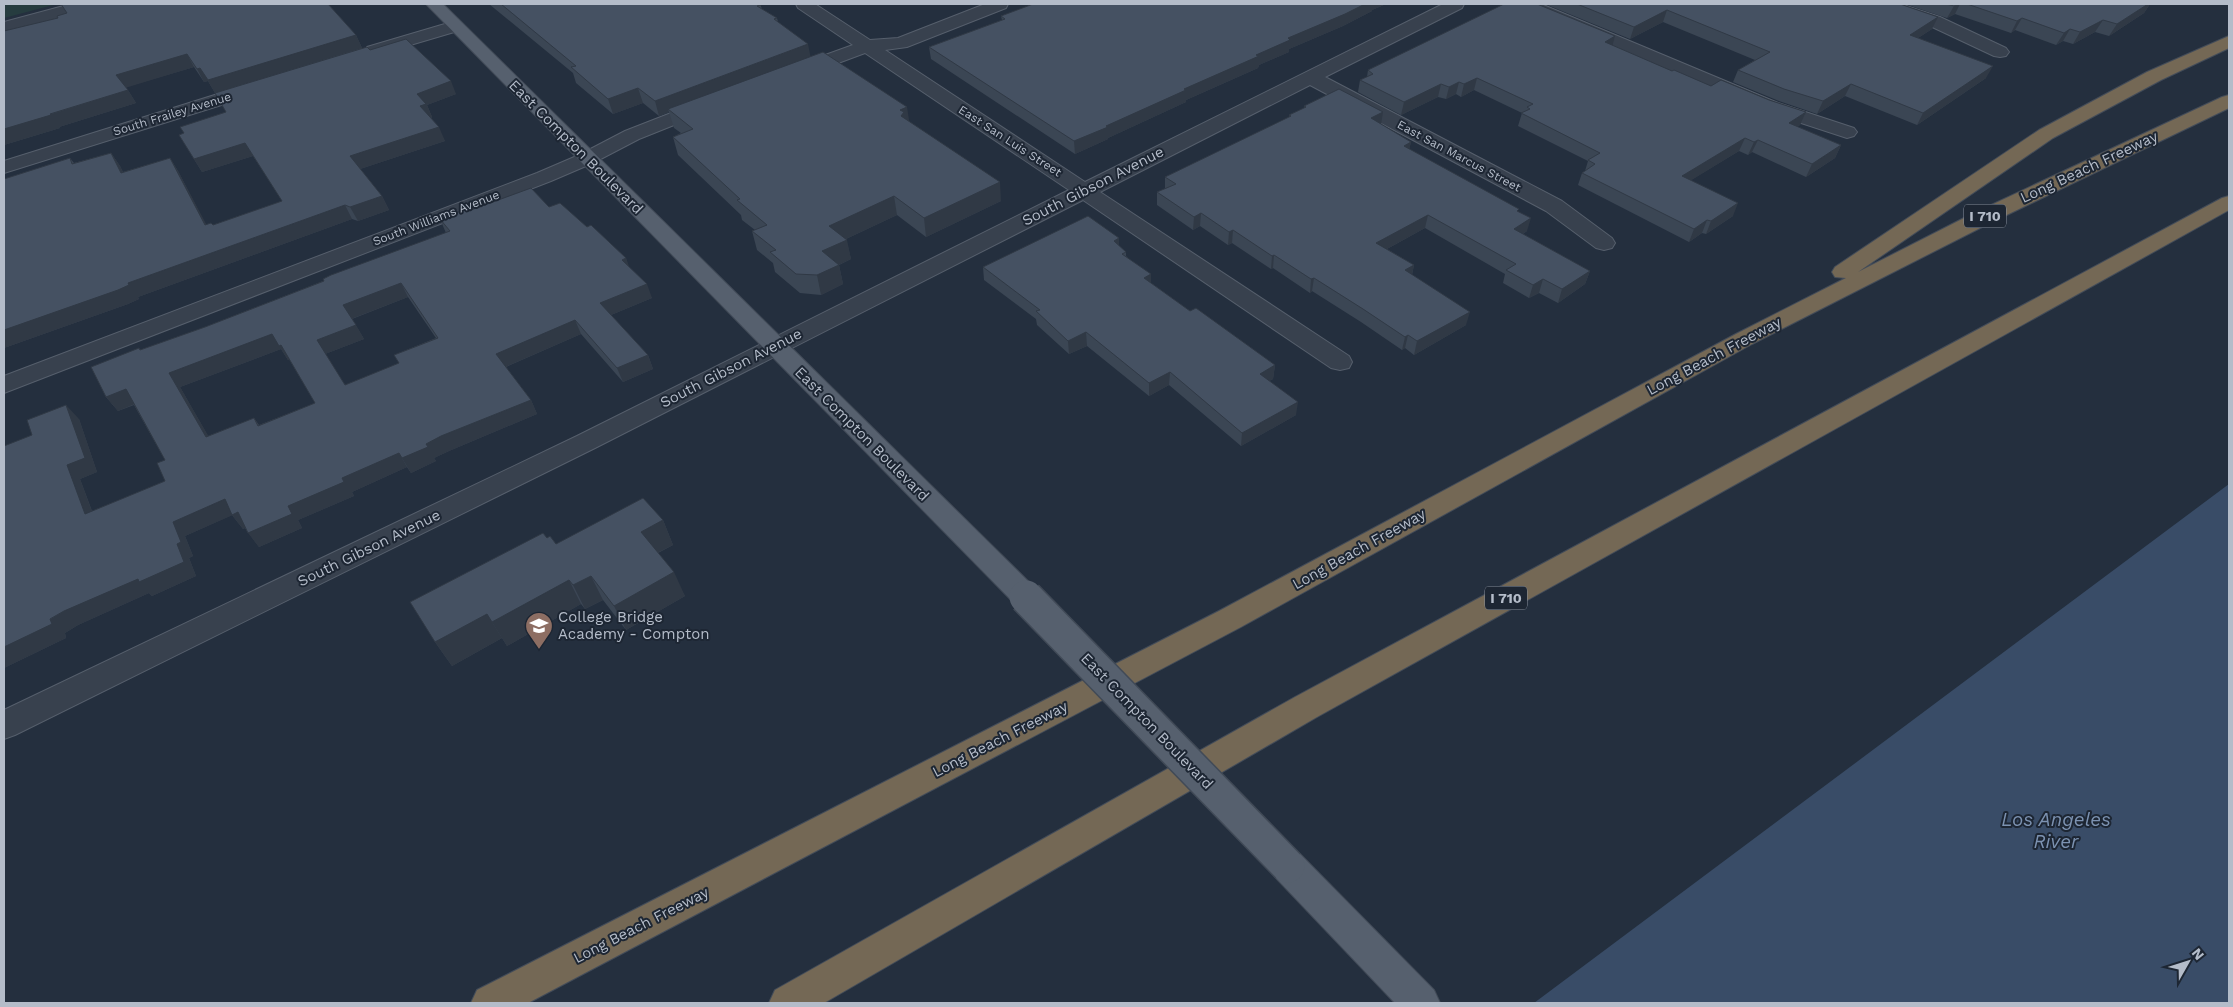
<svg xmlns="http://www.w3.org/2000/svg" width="2233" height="1007" font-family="'Work Sans',sans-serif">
  <rect width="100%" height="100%" fill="#242f3e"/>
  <path fill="#263c3f" d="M4,4H57L4,18Z"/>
  <path fill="#394c67" d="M2229,484V1003H1534Z"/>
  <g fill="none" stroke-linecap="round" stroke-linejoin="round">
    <defs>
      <g id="minor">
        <path d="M71,4H98L96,8L4,32V22Z"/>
        <path d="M796,4H815L870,40L898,38L985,4H1008L1006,8L907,47L885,50L1085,182L1443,4H1464L1462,8L1325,77L1562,201L1612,238L1615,243L1612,248L1604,250L1596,248L1546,211L1310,85L1100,192L1349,356L1352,362L1349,368L1340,370L1331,368L1083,200L595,448L15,735L4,739V710L577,436L1069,190L865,53L806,75L799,77L792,75L790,71L792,67L853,45L798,8Z"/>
        <path d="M1519,4H1541L1778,103L1854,128L1857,132L1854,136L1847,138L1764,111L1521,8Z"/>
        <path d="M1876,4H1900L1940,17L2006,48L2009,52L2006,56L2000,57L1994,56L1928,25L1878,8Z"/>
        <path d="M455,21L461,22L464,26L461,30L373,56L367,55L364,51L367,47Z"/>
        <path d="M253,83L260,85L262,89L260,93L4,173V161Z"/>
        <path d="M707,99L714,101L717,105L714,109L639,139L593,163L551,181L4,393V376L537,173L579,155L625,131Z"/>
      </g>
      <g id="major">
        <path d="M426,4H443L1036,589L1041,597L1036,605L1026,609L1016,605Z"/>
        <path d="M1288,850L1300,854L1434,990L1440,1003H1395L1276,878L1270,866L1276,854Z"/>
      </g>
      <g id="highway">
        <path d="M2229,36V48L2161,80L2053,138L1858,272L1972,214L2222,97L2229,95V108L1988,224L1752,344L1241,627L528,1003H471L477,990L1219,611L1736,334L1846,278L1835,277L1832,272L1835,267L2039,130L2147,72Z"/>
        <path d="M2229,196V210L1317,717L824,1003H769L775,990L1295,697L2222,198Z"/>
      </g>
    </defs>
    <use href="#minor" stroke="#565f6c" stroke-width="2"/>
    <use href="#major" stroke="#414a57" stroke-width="2"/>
    <use href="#highway" stroke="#434c59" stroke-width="2"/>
    <use href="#minor" fill="#38414e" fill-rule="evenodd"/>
    <use href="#major" fill="#56606e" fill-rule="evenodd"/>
    <use href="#highway" fill="#746855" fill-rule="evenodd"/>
    <defs>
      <path id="major-bridge" d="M1026,597L1288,866"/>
    </defs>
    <use href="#major-bridge" stroke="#414a57" stroke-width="36" stroke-linecap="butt"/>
    <use href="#major-bridge" stroke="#56606e" stroke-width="33"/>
  </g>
  <g fill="#3b4654" fill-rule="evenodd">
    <path d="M60,4H328L356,35L362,48L370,50L456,94L427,105L432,117L431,118L445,141L360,169L382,196L389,210L358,221L352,219L138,297L139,299L128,304L4,348V179L70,158L74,163L111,153L120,166L123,172L170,158L178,171L206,225H213L282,201L253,156L202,172L179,135L184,133L226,112L208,81L204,82L194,67L126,87L136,103L59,127L60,128L4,145V31L58,18L67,13Z"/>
    <path d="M489,4H760L762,9L777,18L778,22L810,56L909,122L1001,201L926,237L897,215L846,239L851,259L839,265L843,284L821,295L800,293L775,272L773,263L757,250L752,231L755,230L742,220L741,215L678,155L673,137L681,133L674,128L669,112L659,116L643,103L613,114L576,83L573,73Z"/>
    <path d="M1033,4H1386L1372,10V11L1343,26L1289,49V52L1259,65L1258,68L1186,100V102L1108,138V139L1075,154L931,59L929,47L1002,20L1001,16Z"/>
    <path d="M1545,4H1900L1932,29L1918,38L1986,78L1917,125L1845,96L1817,114L1779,101L1733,82L1738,70L1755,60L1663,22L1630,39Z"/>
    <path d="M1905,4H2150L2144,13L2109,36L2095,32L2073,44L2063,41L2056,45L2015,30L2011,33L1955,14L1947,18Z"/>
    <path d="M1615,36L1613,45L1672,71L1711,86L1769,100L1806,112L1800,125L1797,127L1841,145L1835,158L1806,177L1752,152L1748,155L1739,151L1691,180L1733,216L1706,234L1702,233L1689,242L1578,185L1582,173L1585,171L1588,161L1518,126L1522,113L1474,90L1461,97L1456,94L1446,99L1438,97L1401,115L1358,92L1360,80L1367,77L1368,70Z"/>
    <path d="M1304,106L1381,124L1411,142L1409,149L1518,212L1527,231L1523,234L1590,271L1585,284L1558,303L1539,293L1529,298L1503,283L1505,274L1425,228L1387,249L1414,265L1412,275L1466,325L1414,355L1405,348L1402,350L1361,322L1312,291L1310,293L1273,268L1271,269L1232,243L1228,245L1200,226L1193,230L1157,205V192L1165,189V177L1289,117V115L1304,108Z"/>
    <path d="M549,207L587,227L626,258L628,266L652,298L611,315L648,355L653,369L623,382L581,334L506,367L531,400L537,414L449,451L434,458L436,461L411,473L407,467L352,492L354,496L298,520L302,528L259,547L245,528L243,529L232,515L185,536L193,556L189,558L196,576L152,596L149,593L78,625L65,633L66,638L4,668V589L79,419L97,472L80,479L92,511L165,481V460L134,405L118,411L106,397L140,350L205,327L446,233L440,219L471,210ZM408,297L436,338L394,355L399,363L345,385L325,354L364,339L352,319ZM281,349L288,360L289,359L315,403L259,425L254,418L208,436L180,387Z"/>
    <path d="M1119,238V246L1126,252V256L1151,283L1190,311L1275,365L1273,379L1269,381L1296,415L1241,446L1169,385L1149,396L1087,346L1069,354L1037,325L1036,319L984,280L983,267Z"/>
    <path d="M663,520L673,545L658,553L685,596L626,630L603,600L585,609L581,604L507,646L502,638L452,666L435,642L556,544Z"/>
  </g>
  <g fill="#303945">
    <path d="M1365,4H1386L1372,10V11L1343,26L1289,49V52L1259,65L1258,68L1186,100V102L1108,138V139L1075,154L1074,141L1256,55L1288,38Z"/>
    <path d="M1958,4H1960L1955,14L1947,18L1954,6Z"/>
    <path d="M2148,4H2150L2144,13L2109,36L2117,24Z"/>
    <path d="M1667,10L1663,22L1630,39L1634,27Z"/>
    <path d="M1938,17L1932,29L1904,47L1910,35Z"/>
    <path d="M2022,18L2015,30L2011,33L2017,21Z"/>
    <path d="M2103,20L2095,32L2073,44L2080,32Z"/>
    <path d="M2070,29L2063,41L2056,45L2064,33Z"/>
    <path d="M356,35L362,48L215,93L208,81L204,82L197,69Z"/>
    <path d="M1615,36L1612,48L1605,42Z"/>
    <path d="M808,44L811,59L668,109L669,112L659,116L655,101Z"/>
    <path d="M187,54L194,67L125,88L116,75Z"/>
    <path d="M1993,66L1986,78L1917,125L1923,113Z"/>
    <path d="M1477,78L1474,90L1461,97L1464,84Z"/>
    <path d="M451,81L456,94L427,105L432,117L426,119L420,106L417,94Z"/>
    <path d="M1459,82L1456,94L1446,99L1449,87Z"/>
    <path d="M1441,84L1438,97L1401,115L1404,102Z"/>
    <path d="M1851,84L1845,96L1817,114L1823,101Z"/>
    <path d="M638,88L643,103L613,114L608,99Z"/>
    <path d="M128,90L136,103L59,127L60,128L4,145V129Z"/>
    <path d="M907,107L910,126L904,135L900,110Z"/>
    <path d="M1383,112L1381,125L1371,118Z"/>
    <path d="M1806,112L1800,125L1783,135L1789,123Z"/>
    <path d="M439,127L445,141L357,170L350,156Z"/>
    <path d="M1745,138L1739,151L1677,189L1682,176Z"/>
    <path d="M1758,140L1752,152L1748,155L1754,142Z"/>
    <path d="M1411,142L1408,155L1404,146Z"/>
    <path d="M245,143L253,156L202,172L194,159Z"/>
    <path d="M1841,145L1835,158L1806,177L1812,164Z"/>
    <path d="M111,153L120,166L130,187L121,173Z"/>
    <path d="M170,158L178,171L214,239L205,225Z"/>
    <path d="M1000,182L1001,201L926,237L924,218Z"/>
    <path d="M382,196L389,210L358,221L350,207Z"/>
    <path d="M894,196L897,215L833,245L829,226Z"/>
    <path d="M1738,203L1733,216L1706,234L1711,221Z"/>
    <path d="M345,205L352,219L138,297L139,299L128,304L4,348V330L128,283Z"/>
    <path d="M1201,213L1200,226L1193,230L1194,217Z"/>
    <path d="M1428,215L1425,228L1374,256L1376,243Z"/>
    <path d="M1531,218L1527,231L1510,242L1514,229Z"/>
    <path d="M1707,220L1702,233L1689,242L1694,229Z"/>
    <path d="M1233,230L1232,243L1228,245L1229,232Z"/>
    <path d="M1119,238V251L1114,241Z"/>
    <path d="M847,240L851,259L826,271L822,251Z"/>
    <path d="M1274,255L1273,268L1271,269L1272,256Z"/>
    <path d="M626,258L631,272L622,260Z"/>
    <path d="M839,265L843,284L821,295L817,275Z"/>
    <path d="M1414,265L1411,279L1405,270Z"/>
    <path d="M1590,271L1585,284L1558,303L1562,289Z"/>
    <path d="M1151,274V287L1144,278Z"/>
    <path d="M1314,278L1312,291L1310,293L1311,279Z"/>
    <path d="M1543,279L1539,293L1529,298L1533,285Z"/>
    <path d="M401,283L408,297L351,319L343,305Z"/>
    <path d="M647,284L652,298L606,317L600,303Z"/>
    <path d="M1470,312L1466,325L1414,355L1417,341Z"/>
    <path d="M575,320L581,334L503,368L496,354Z"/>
    <path d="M356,325L364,339L325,354L317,340Z"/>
    <path d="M1086,332L1087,346L1069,354L1068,341Z"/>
    <path d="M272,334L281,345L290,359L288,360L281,349L180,387L217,451L206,437L169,373Z"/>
    <path d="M1408,335L1405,348L1402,350L1405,337Z"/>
    <path d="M648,355L653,369L623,382L617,368Z"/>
    <path d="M1275,365L1273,379L1258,387L1260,374Z"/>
    <path d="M1170,372L1169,385L1149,396V383Z"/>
    <path d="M126,389L137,403L118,411L106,397Z"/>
    <path d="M531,400L537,414L449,451L434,458L436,461L411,473L402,458L426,444L441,436Z"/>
    <path d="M1298,402L1296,415L1241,446L1242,433Z"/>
    <path d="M66,405L79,419L97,472L80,479L98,528L85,514L67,465Z"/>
    <path d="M399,453L407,467L352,492L354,496L298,520L302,528L259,547L248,533L288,506L342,478Z"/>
    <path d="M225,499L238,512L249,526L243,529L232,515L235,514L185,536L193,556L189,558L196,576L152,596L149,593L78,625L65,633L66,638L4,668V647L177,544L173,522Z"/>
    <path d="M663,520L673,545L651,556L641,532Z"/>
    <path d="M674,572L685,596L626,630L614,606Z"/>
    <path d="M591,576L603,600L585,609L573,585Z"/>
    <path d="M569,580L581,604L507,646L492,622Z"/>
    <path d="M487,614L502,638L452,666L435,642Z"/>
  </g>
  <g fill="#455162" stroke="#303945" fill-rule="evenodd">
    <path d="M61,4H328L356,35L208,80L200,68L197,69L187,54L116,75L128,90L50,114L51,115L4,129V31L58,18L57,16L67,13Z"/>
    <path d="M501,4H759L761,5L757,6L777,18L774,19L808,44L655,101L638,88L608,99L571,67L576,66Z"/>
    <path d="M1033,4H1365L1345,14L1288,38L1290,40L1256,55L1259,56L1184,89L1186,90L1106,126L1108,127L1074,141L929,47L1005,19L1001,16Z"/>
    <path d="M1504,4H1537L1615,36L1605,42L1672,71L1674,70L1711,86L1721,80L1769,100L1806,112L1789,123L1841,145L1812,164L1758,140L1754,142L1745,138L1682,176L1738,203L1711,221L1707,220L1694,229L1582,173L1595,164L1588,160L1600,153L1521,113L1530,109L1527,107L1533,104L1477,78L1464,84L1459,82L1449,87L1441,84L1404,102L1360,80L1373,74L1368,70Z"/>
    <path d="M1577,4H1900L1938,17L1910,35L1993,66L1923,113L1851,84L1823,101L1784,89L1738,70L1770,52L1667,10L1634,27Z"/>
    <path d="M1946,4H1958L1954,6Z"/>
    <path d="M1967,4H2148L2117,24L2103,20L2080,32L2070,29L2064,33L2022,18L2017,21Z"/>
    <path d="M406,39L451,81L417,94L426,104L420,106L439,127L350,156L382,196L350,207L345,205L128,283L129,285L118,290L4,330V179L70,158L72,164L111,153L121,173L170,158L205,225L211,223L213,225L282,201L245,143L194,159L179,135L184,133L180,127L226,112L215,93L367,47L370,50Z"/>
    <path d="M823,52L907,107L900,110L904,112L901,116L1000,182L924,218L894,196L829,226L847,240L822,251L839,265L817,275L796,274L770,252L776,250L752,231L767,225L737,200L740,199L673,137L693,129L668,109Z"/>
    <path d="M1339,89L1383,112L1371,118L1411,142L1404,146L1519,209L1517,211L1531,218L1514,229L1590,271L1562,289L1543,279L1533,285L1506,270L1516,264L1428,215L1376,243L1414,265L1405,270L1470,312L1417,341L1408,335L1405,337L1363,309L1314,278L1311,279L1274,255L1272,256L1233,230L1229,232L1201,213L1194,217L1157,192L1176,184L1165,177L1291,116L1289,115L1306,107L1304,106Z"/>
    <path d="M531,188L549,207L560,203L587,227L591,225L626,258L622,260L647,284L600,303L648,355L617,368L575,320L496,354L531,400L441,436L426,444L428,447L402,458L399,453L342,478L344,482L288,506L292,514L248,533L238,512L232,515L225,499L173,522L181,542L177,544L184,562L139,582L138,579L64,611L50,619L52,624L4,647V446L32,435L27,420L66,405L85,458L67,465L85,514L165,481L157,463L165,460L126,389L106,397L91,367L139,348L140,350L205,327L324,281L323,279L331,275L450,231L440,219L469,208L471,210ZM401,283L438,338L394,355L399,363L345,385L317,340L356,325L343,305ZM272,334L279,346L281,345L315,403L258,426L254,418L206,437L169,373Z"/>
    <path d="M1088,216L1119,238L1114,241L1126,252L1122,254L1151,274L1144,278L1190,311L1196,308L1275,365L1260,374L1298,402L1242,433L1170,372L1149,383L1086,332L1068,341L1036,311L1040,310L983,267Z"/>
    <path d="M643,498L663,520L641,532L674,572L614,606L591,576L573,585L569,580L492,622L487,614L435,642L410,602L543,533L547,538L550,536L556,544Z"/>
  </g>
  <defs>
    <symbol id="school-pin" viewBox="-11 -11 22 30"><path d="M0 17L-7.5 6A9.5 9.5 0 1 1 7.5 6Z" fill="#8d6e63" stroke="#1d2633"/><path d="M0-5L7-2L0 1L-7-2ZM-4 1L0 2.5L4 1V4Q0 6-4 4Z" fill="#fff"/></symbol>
  </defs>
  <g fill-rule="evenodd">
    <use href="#school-pin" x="523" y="610" width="32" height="43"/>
  </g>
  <g text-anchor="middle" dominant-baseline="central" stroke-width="4" stroke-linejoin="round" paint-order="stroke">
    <g font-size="12" fill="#b4bcc9" stroke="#1d2633">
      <text transform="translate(172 114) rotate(-17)">South Frailey Avenue</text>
      <text transform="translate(1010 141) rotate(33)">East San Luis Street</text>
      <text transform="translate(1459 156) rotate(28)">East San Marcus Street</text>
      <text transform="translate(436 218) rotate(-21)">South Williams Avenue</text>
    </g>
    <g fill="#1d2633" stroke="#878f9c" stroke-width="1">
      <rect x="1964" y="204.5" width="42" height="23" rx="4"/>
      <rect x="1485" y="586.5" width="42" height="23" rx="4"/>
    </g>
    <g font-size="14" font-weight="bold" fill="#b4bcc9">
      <text x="1985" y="216">I 710</text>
      <text x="1506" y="598">I 710</text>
    </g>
    <g font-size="15" fill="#b4bcc9" stroke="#1d2633">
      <text transform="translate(576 147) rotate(45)">East Compton Boulevard</text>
      <text transform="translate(2089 167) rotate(-25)">Long Beach Freeway</text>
      <text transform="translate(1093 186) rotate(-27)">South Gibson Avenue</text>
      <text transform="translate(1714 356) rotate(-28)">Long Beach Freeway</text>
      <text transform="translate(731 368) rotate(-27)">South Gibson Avenue</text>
      <text transform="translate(862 434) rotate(45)">East Compton Boulevard</text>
      <text transform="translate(369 548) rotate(-26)">South Gibson Avenue</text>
      <text transform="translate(1359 549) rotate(-29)">Long Beach Freeway</text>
      <text transform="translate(1147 721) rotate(46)">East Compton Boulevard</text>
      <text transform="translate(1000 739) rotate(-27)">Long Beach Freeway</text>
      <text transform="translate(641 925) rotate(-27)">Long Beach Freeway</text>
    </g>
    <g font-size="15" fill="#b4bcc9" stroke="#1d2633" text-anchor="start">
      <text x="558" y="617">College Bridge<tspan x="558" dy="17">Academy - Compton</tspan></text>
    </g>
    <g font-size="19" font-style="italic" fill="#7c92b1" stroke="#1d2633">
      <text x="2056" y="819">Los Angeles<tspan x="2056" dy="22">River</tspan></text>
    </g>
  </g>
  <rect width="2233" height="1007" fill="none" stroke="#b4bcc9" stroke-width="10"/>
  <g transform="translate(2188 962) rotate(51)" stroke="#1d2633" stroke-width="4" paint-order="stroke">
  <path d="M0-4L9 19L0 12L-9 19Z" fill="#b4bcc9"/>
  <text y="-8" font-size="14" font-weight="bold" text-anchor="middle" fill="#b4bcc9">N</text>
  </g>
</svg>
